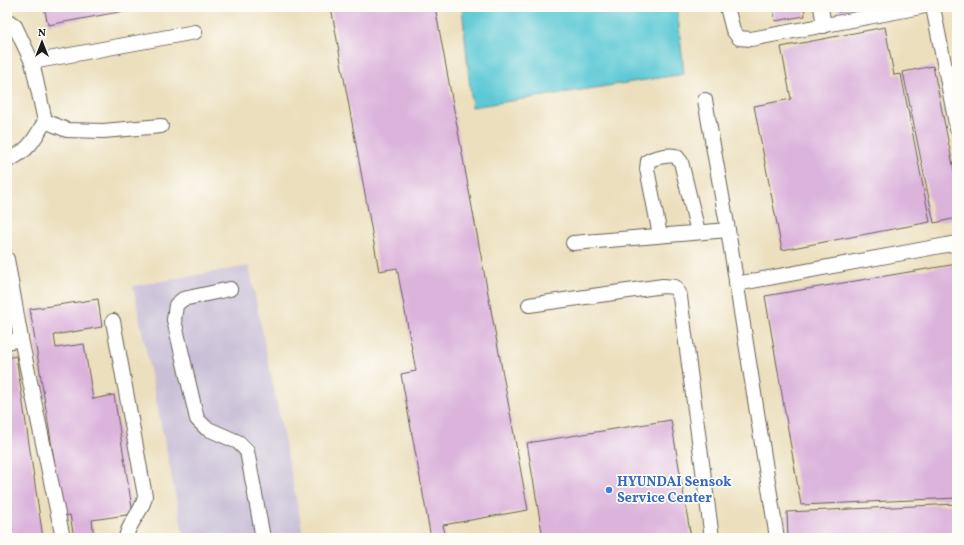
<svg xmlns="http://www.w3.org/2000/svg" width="964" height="545" font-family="Vollkorn,serif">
  <rect width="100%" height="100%" fill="#fdfcf7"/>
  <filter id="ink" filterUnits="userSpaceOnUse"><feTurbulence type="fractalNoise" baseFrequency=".025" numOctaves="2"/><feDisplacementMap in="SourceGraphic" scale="8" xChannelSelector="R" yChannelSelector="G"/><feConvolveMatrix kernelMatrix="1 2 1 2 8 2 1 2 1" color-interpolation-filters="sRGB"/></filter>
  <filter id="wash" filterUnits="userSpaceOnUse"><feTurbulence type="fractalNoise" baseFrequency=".012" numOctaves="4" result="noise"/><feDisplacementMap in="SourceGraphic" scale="16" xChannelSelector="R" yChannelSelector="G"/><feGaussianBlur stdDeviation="0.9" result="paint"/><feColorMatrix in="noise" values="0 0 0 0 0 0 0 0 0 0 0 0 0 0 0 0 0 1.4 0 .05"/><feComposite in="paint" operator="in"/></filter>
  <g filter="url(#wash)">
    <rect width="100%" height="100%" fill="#ecdfbd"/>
    <path fill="#c9bfd7" d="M249,266L304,538H184L133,286Z"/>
    <path fill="#5dc9d5" stroke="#3c7278" d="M462,7H677L684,74L472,107Z"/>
    <g id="blocks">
      <g fill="#dbb3db">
        <path d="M44,7H141V8L48,25Z"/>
        <path d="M331,7H435L528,510L443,525L446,538H431L401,374L416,371L397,268L379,271Z"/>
        <path d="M773,7H804L805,16L775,21Z"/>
        <path d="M837,7H862V8L838,12Z"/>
        <path d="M885,27L894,75L901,74L930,222L782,250L754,106L791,99L781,47Z"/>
        <path d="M933,66L957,185V218L934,223L903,72Z"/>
        <path d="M957,264V498L801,505L765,296Z"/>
        <path d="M98,299L102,327L54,335L56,348L84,344L93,399L114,395L133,514L92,520L94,538H74L70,515L63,516L30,309Z"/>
        <path d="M16,356L43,538H7V358Z"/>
        <path d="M671,420L691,538H543L527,443Z"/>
        <path d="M957,504V538H788L787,512Z"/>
      </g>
    </g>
  </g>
  <g filter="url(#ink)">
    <use href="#blocks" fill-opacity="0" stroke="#656054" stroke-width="1"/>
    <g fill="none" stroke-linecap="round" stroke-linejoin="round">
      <defs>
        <g id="minor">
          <path d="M727,7L733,30L739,38L751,39L921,7"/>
          <path d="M821,7L824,26"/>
          <path d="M933,7L957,129"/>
          <path d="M7,20L15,26L32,62"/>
          <path d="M705,100L728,230L777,538"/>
          <path d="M45,121L67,130L103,131L161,126"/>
          <path d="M7,161C29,150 33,142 45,121L32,62L195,32"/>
          <path d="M660,235L647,169L648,161C653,158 672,153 677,157C678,158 680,161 681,162L698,232"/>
          <path d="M573,243L728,230"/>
          <path d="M7,259L21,339L63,538"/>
          <path d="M736,284L957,243"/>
          <path d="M230,289L183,299L176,305L174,320L197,419L206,428L238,442L247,451L263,538"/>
          <path d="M529,305L663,286L675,287L680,297L712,538"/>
          <path d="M113,321L145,496C143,512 128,522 126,538"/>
          <path d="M7,342L21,339"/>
        </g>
      </defs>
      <use href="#minor" stroke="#656054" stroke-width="16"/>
      <use href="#minor" stroke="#fff" stroke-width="14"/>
    </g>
  </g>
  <circle fill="#3f7fe0" stroke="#fdfcf7" stroke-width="1.5" cx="609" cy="490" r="4"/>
  <g text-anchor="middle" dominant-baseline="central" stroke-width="3.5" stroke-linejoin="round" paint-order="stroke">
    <g font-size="14" font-weight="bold" fill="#366cbe" stroke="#fdfcf7" text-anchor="start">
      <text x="617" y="482">HYUNDAI Sensok<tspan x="617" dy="16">Service Center</tspan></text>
    </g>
  </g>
  <rect width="964" height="545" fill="none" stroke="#fdfcf7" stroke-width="24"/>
  <g transform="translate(42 42)" stroke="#fdfcf7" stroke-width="3" paint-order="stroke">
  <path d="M0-3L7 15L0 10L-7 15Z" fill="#1c1c1c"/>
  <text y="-6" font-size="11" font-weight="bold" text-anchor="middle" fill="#1c1c1c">N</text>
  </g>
</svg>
